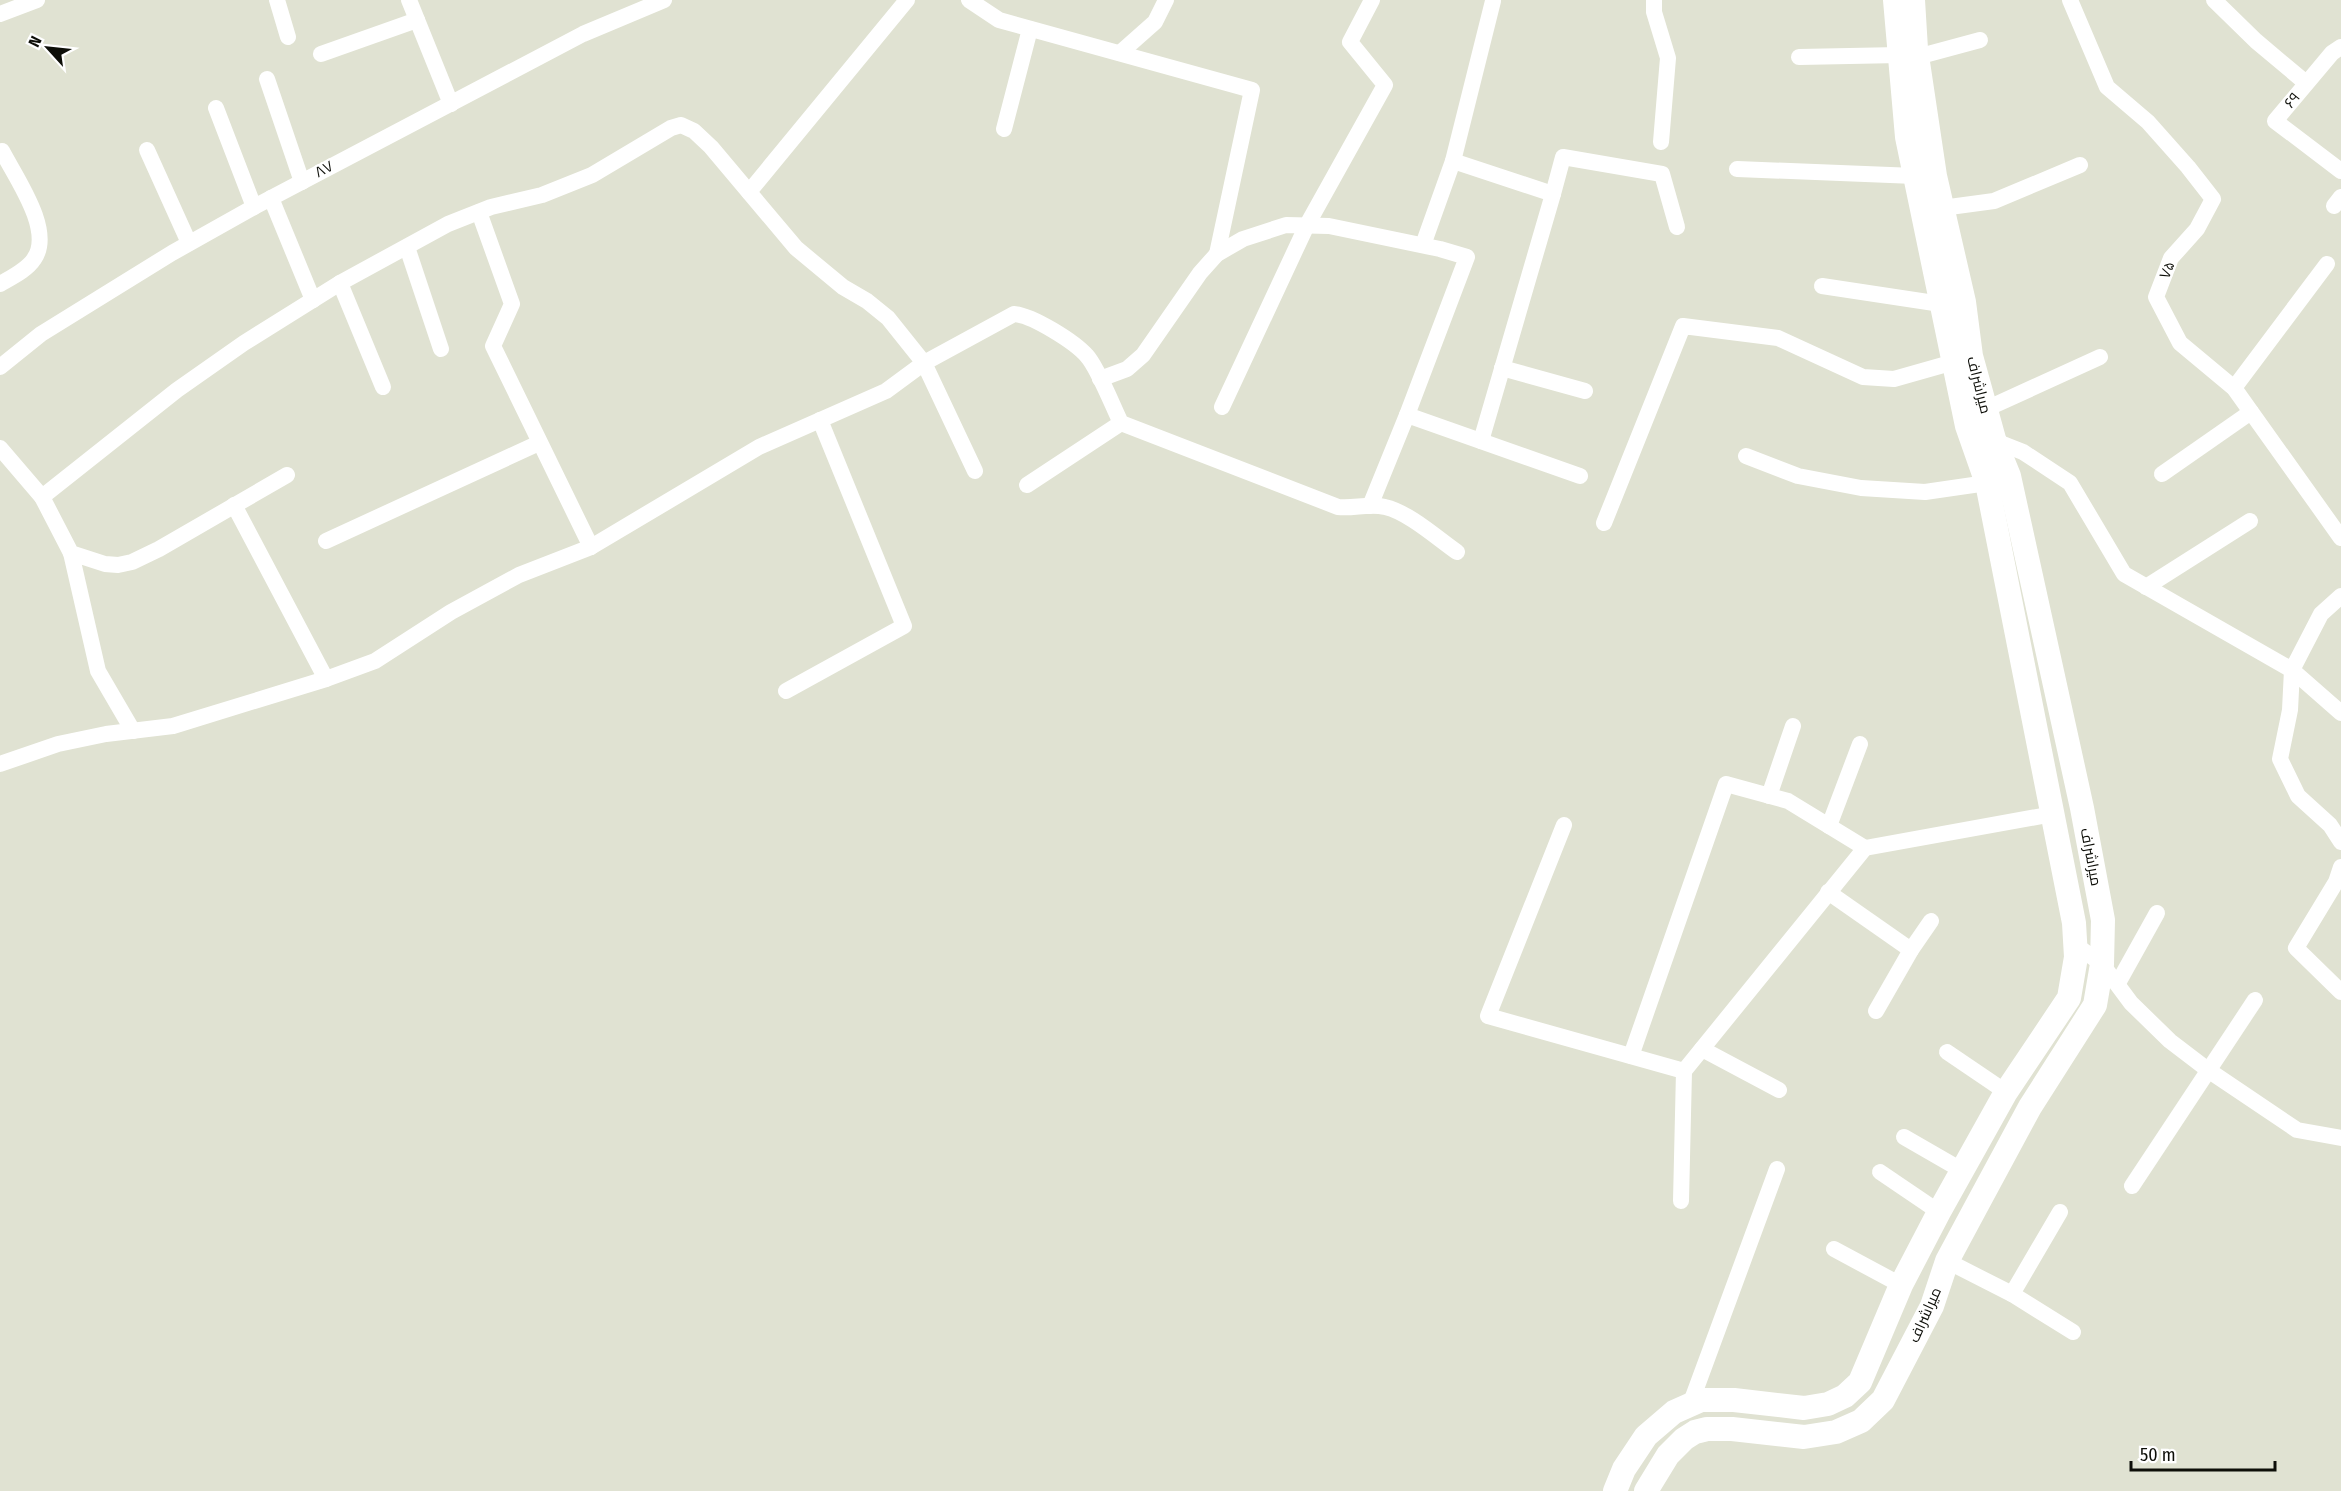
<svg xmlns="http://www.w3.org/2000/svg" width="2341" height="1491" font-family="'Fira Sans Condensed',Cairo,sans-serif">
  <rect width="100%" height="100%" fill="#e0e2d2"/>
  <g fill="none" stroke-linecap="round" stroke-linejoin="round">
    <g stroke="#fff" stroke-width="16">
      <path d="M277,0L288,37"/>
      <path d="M409,0L451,104"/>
      <path d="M969,0L999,20L1252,90L1217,254"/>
      <path d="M1654,0V12L1668,58L1661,142"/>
      <path d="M2070,0L2107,87L2148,122L2188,167L2213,199L2197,229L2171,258L2156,297L2180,343L2234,388L2341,538"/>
      <path d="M2214,0L2256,41L2306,83"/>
      <path d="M0,14L37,0"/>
      <path d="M2341,47L2332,53L2275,121L2341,171"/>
      <path d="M1120,53L1155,22L1166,0"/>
      <path d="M321,54L417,20"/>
      <path d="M1799,57L1900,55"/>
      <path d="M1917,57L1980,40"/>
      <path d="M267,79L302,182"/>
      <path d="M216,108L254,207"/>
      <path d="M1004,129L1030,29"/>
      <path d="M147,150L189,243"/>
      <path d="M1453,161L1493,1"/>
      <path d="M1737,169L1915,176"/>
      <path d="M749,192L907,0"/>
      <path d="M1553,194L1563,157L1662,174L1677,227"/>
      <path d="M271,198L313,300"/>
      <path d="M2334,206L2341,197"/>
      <path d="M1942,208L1994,201L2080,165"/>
      <path d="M479,212L512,304L493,346L591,547"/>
      <path d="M1423,245L1453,161L1553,194L1481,441"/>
      <path d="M407,247L441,349"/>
      <path d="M340,283L383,387"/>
      <path d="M0,284C12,277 27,270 34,259C54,231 16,178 2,151"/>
      <path d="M1822,286L1941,304"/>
      <path d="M0,367L41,334L172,253L254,207L583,34L664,0"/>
      <path d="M1502,368L1585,391"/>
      <path d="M1100,379L1127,369L1143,355L1200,273L1217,254L1243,239L1286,225L1329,226L1440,249L1467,257L1407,415"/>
      <path d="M2234,388L2327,264"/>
      <path d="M1222,407L1307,225L1385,85L1350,42L1372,0"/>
      <path d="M1986,409L2100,357"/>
      <path d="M1990,439L2023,452L2070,483L2124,574L2292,670L2321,614L2341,596"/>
      <path d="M0,448L42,497L71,553L105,564L118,565L132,562L159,549L287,475"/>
      <path d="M1746,456L1798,476L1861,488L1925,492L1987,483"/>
      <path d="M2162,474L2251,412"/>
      <path d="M1027,485L1121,423"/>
      <path d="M42,497L177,390L244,343L340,283L448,224L491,207L542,195L592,175L671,128L681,125L694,131L711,147L796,248L843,287L867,301L888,318L924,363L975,471"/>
      <path d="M234,505L326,679"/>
      <path d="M1370,506L1407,415L1580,476"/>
      <path d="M1604,523L1683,326L1778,338L1863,377L1894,379L1954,362"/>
      <path d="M326,541L539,443"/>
      <path d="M71,553L98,671L133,731"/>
      <path d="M2146,587L2250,521"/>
      <path d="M2292,670L2290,710L2280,759L2298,796L2330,825L2341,842"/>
      <path d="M2292,670L2341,713"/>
      <path d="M786,691L904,626L820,420"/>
      <path d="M0,764L58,744L106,734L173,726L326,679L375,661L451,612L519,575L591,547L759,447L886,391L924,363L1014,314C1032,315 1075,342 1087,356C1098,368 1113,407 1121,423L1338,507C1353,509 1369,503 1385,507C1408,512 1437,538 1457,552"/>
      <path d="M1769,796L1793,726"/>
      <path d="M1564,825L1488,1016L1684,1071L1865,848L2053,814"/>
      <path d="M1829,826L1860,744"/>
      <path d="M2341,867L2336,882L2296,948L2341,992"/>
      <path d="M1828,892L1911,950"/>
      <path d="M2077,946L2102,964L2131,1003L2170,1041L2208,1070L2297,1130L2341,1138"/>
      <path d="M2118,983L2157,913"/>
      <path d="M1876,1011L1911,950L1931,921"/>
      <path d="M1702,1049L1779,1090"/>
      <path d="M1947,1052L2006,1092"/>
      <path d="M1631,1056L1726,784L1788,801L1865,848"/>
      <path d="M1904,1137L1963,1171"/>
      <path d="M1880,1172L1939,1212"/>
      <path d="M2132,1186L2255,1000"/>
      <path d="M1681,1201L1684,1071"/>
      <path d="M1834,1249L1901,1285"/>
      <path d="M1947,1261L2012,1294L2073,1332"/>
      <path d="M2012,1294L2060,1212"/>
      <path d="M1690,1405L1777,1169"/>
    </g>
    <g stroke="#fff" stroke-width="24">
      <path d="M1615,1491L1624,1469L1646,1436L1674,1412L1701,1400H1734L1804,1408L1828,1404L1845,1396L1860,1382L1901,1285L1939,1212L2006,1092L2069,998L2076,957L2074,923L1987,483L1967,426L1907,137L1895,0"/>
      <path d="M1646,1491L1668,1455L1684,1439L1695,1432L1707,1429H1732L1804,1437L1836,1432L1861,1421L1883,1400L1932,1306L1947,1261L1976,1207L2030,1107L2095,1005L2102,964L2103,920L2082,808L2009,476L1994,439L1971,356L1964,302L1935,176L1916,49L1913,0"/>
    </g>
  </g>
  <g text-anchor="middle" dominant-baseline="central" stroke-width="4.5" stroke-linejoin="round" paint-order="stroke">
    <g font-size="15" fill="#0d0e08" stroke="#fff">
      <text transform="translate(2292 100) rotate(-51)">۶۹</text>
      <text transform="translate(324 169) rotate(-28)">۸۷</text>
      <text transform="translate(2167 270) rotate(-67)">۷۵</text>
      <text transform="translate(1979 385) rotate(76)">میراشراف</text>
      <text transform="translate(2091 857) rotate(79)">میراشراف</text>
      <text transform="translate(1925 1315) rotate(-66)">میراشراف</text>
    </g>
  </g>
  <g transform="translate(48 48) rotate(297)" stroke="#ffffff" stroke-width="4.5" paint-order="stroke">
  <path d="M0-4.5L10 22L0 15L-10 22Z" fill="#0d0e08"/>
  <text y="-9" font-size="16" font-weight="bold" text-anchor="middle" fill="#0d0e08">N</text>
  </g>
  <path d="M2131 1461v9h144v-9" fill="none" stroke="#0d0e08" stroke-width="3"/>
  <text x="2140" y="1461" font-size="18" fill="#0d0e08" stroke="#ffffff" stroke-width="4.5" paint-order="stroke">50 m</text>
</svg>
